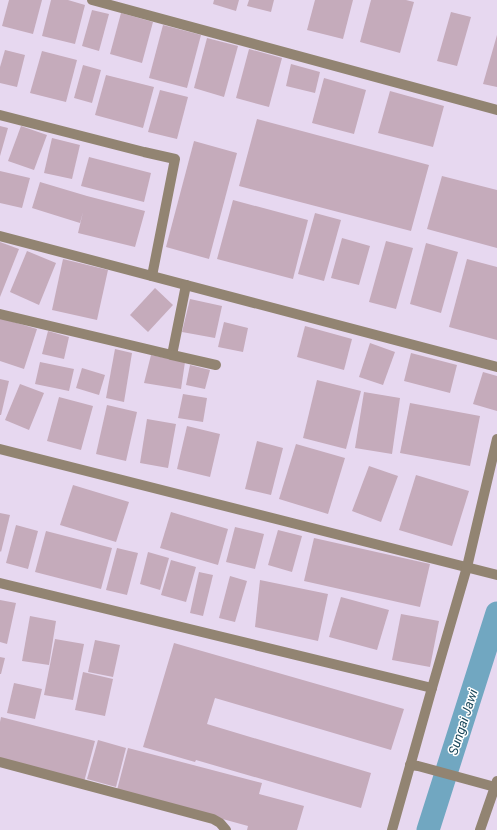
<svg xmlns="http://www.w3.org/2000/svg" width="497" height="830" font-family="Roboto,sans-serif">
  <rect width="100%" height="100%" fill="#e7d8f0"/>
  <g fill="none" stroke-linecap="round" stroke-linejoin="round">
    <path stroke="#71a7c1" stroke-width="23" d="M428,830L497,613"/>
  </g>
  <g fill="#c5abbb">
    <path d="M9,0H42L33,34L2,26Z"/>
    <path d="M51,0H68L85,5L75,44L42,36Z"/>
    <path d="M214,0H239L236,11L213,4Z"/>
    <path d="M249,0H274L271,12L247,6Z"/>
    <path d="M315,0H353L343,39L307,30Z"/>
    <path d="M371,0H406L414,2L400,53L360,42Z"/>
    <path d="M92,10L109,14L99,51L82,46Z"/>
    <path d="M451,12L471,17L457,66L437,61Z"/>
    <path d="M121,13L153,22L142,63L110,54Z"/>
    <path d="M163,25L201,35L187,88L149,78Z"/>
    <path d="M497,35V87L483,84Z"/>
    <path d="M207,38L238,46L224,97L194,88Z"/>
    <path d="M249,49L282,58L269,107L236,98Z"/>
    <path d="M5,50L25,55L17,87L0,83V67Z"/>
    <path d="M42,51L77,60L66,102L30,93Z"/>
    <path d="M291,64L320,72L315,93L286,86Z"/>
    <path d="M83,65L101,70L92,103L74,98Z"/>
    <path d="M106,75L154,87L143,128L95,115Z"/>
    <path d="M324,78L366,90L354,134L312,123Z"/>
    <path d="M160,90L188,97L177,139L148,132Z"/>
    <path d="M390,91L444,106L433,147L378,133Z"/>
    <path d="M257,119L429,165L411,231L239,186Z"/>
    <path d="M0,126L8,128L0,156Z"/>
    <path d="M21,126L47,135L34,170L8,161Z"/>
    <path d="M52,138L80,145L72,179L44,173Z"/>
    <path d="M194,141L237,153L209,259L166,247Z"/>
    <path d="M89,157L151,173L144,202L81,186Z"/>
    <path d="M0,171L30,178L22,208L0,203Z"/>
    <path d="M442,176L497,190V248L427,229Z"/>
    <path d="M40,182L87,196L145,211L135,247L78,233L83,212L80,223L32,208Z"/>
    <path d="M233,200L308,220L293,279L217,259Z"/>
    <path d="M315,213L341,220L324,281L298,274Z"/>
    <path d="M342,238L370,246L359,285L331,278Z"/>
    <path d="M386,241L413,248L396,309L369,302Z"/>
    <path d="M0,242L19,249L0,297Z"/>
    <path d="M426,243L458,252L441,313L410,304Z"/>
    <path d="M27,251L56,263L39,305L10,292Z"/>
    <path d="M63,259L108,270L97,320L52,310Z"/>
    <path d="M467,259L497,267V340L449,327Z"/>
    <path d="M155,288L173,305L148,332L130,315Z"/>
    <path d="M190,299L222,306L215,338L182,332Z"/>
    <path d="M0,318L37,329L24,369L0,361Z"/>
    <path d="M224,322L248,328L243,352L218,347Z"/>
    <path d="M305,326L352,339L344,370L297,357Z"/>
    <path d="M48,331L69,337L64,359L42,354Z"/>
    <path d="M370,343L395,352L383,385L359,377Z"/>
    <path d="M115,349L132,353L124,402L106,398Z"/>
    <path d="M411,353L457,365L450,393L404,381Z"/>
    <path d="M151,355L185,362L181,389L144,383Z"/>
    <path d="M40,362L74,369L69,391L35,384Z"/>
    <path d="M190,365L210,370L205,389L186,385Z"/>
    <path d="M82,368L105,375L99,395L76,388Z"/>
    <path d="M483,372L497,376V411L473,404Z"/>
    <path d="M0,379L9,381L1,415H0Z"/>
    <path d="M317,380L361,391L346,449L303,438Z"/>
    <path d="M20,384L44,393L29,430L5,420Z"/>
    <path d="M364,392L400,398L392,454L355,448Z"/>
    <path d="M183,394L207,398L203,422L178,418Z"/>
    <path d="M59,397L93,406L81,450L47,441Z"/>
    <path d="M410,403L480,416L470,466L400,453Z"/>
    <path d="M107,405L137,412L126,461L96,454Z"/>
    <path d="M147,419L176,424L168,468L140,463Z"/>
    <path d="M187,426L220,434L210,477L177,469Z"/>
    <path d="M257,441L283,448L271,495L245,489Z"/>
    <path d="M296,444L345,458L328,514L279,499Z"/>
    <path d="M369,466L398,476L381,522L352,511Z"/>
    <path d="M416,475L469,491L452,546L399,530Z"/>
    <path d="M73,485L129,502L116,542L60,525Z"/>
    <path d="M171,512L228,529L218,565L160,548Z"/>
    <path d="M0,513L10,515L1,552L0,551Z"/>
    <path d="M16,525L38,531L28,569L6,563Z"/>
    <path d="M235,527L264,534L255,569L226,562Z"/>
    <path d="M278,530L302,536L292,572L268,565Z"/>
    <path d="M46,531L112,548L101,589L35,572Z"/>
    <path d="M314,538L430,564L420,607L304,581Z"/>
    <path d="M117,548L138,553L127,595L106,590Z"/>
    <path d="M148,552L169,558L160,590L140,584Z"/>
    <path d="M171,560L196,567L186,602L161,595Z"/>
    <path d="M199,572L213,575L203,616L190,613Z"/>
    <path d="M230,576L247,581L235,622L219,618Z"/>
    <path d="M260,580L328,594L318,641L255,627Z"/>
    <path d="M341,597L389,610L377,650L329,637Z"/>
    <path d="M0,600L16,603L7,644L0,642Z"/>
    <path d="M401,614L439,621L430,667L392,660Z"/>
    <path d="M30,616L56,621L49,665L22,661Z"/>
    <path d="M55,639L84,644L73,700L44,695Z"/>
    <path d="M95,640L120,645L113,677L88,672Z"/>
    <path d="M174,643L404,709L391,750L215,698L207,724L371,773L361,808L196,760L195,762L143,747Z"/>
    <path d="M0,657L5,658L1,674H0Z"/>
    <path d="M83,672L113,679L105,716L75,710Z"/>
    <path d="M14,683L42,689L35,719L7,713Z"/>
    <path d="M1,717L95,741L84,782L0,760V722Z"/>
    <path d="M98,740L126,748L116,787L87,779Z"/>
    <path d="M128,748L262,783L259,794L304,806L297,830H247L248,826L117,790Z"/>
  </g>
  <g fill="none" stroke-linecap="round" stroke-linejoin="round">
    <g stroke="#928472" stroke-width="10">
      <path d="M92,0L497,110"/>
      <path d="M0,115L144,152L175,159L152,276"/>
      <path d="M0,236L497,367"/>
      <path d="M0,314L172,355L186,285"/>
      <path d="M172,355L216,365"/>
      <path d="M0,449L497,575"/>
      <path d="M0,583L432,688"/>
      <path d="M0,762L213,819L220,823L226,830"/>
      <path d="M410,765L418,766L495,787"/>
      <path d="M392,830L432,688L467,567L497,439"/>
    </g>
    <path stroke="#928472" stroke-width="10" d="M480,830L497,781"/>
  </g>
  <g text-anchor="middle" dominant-baseline="central" stroke-width="3" stroke-linejoin="round" paint-order="stroke">
    <g font-size="13" font-style="italic" fill="#1a485b" stroke="#fff">
      <text transform="translate(463 722) rotate(-72)">Sungai Jawi</text>
    </g>
  </g>
</svg>
